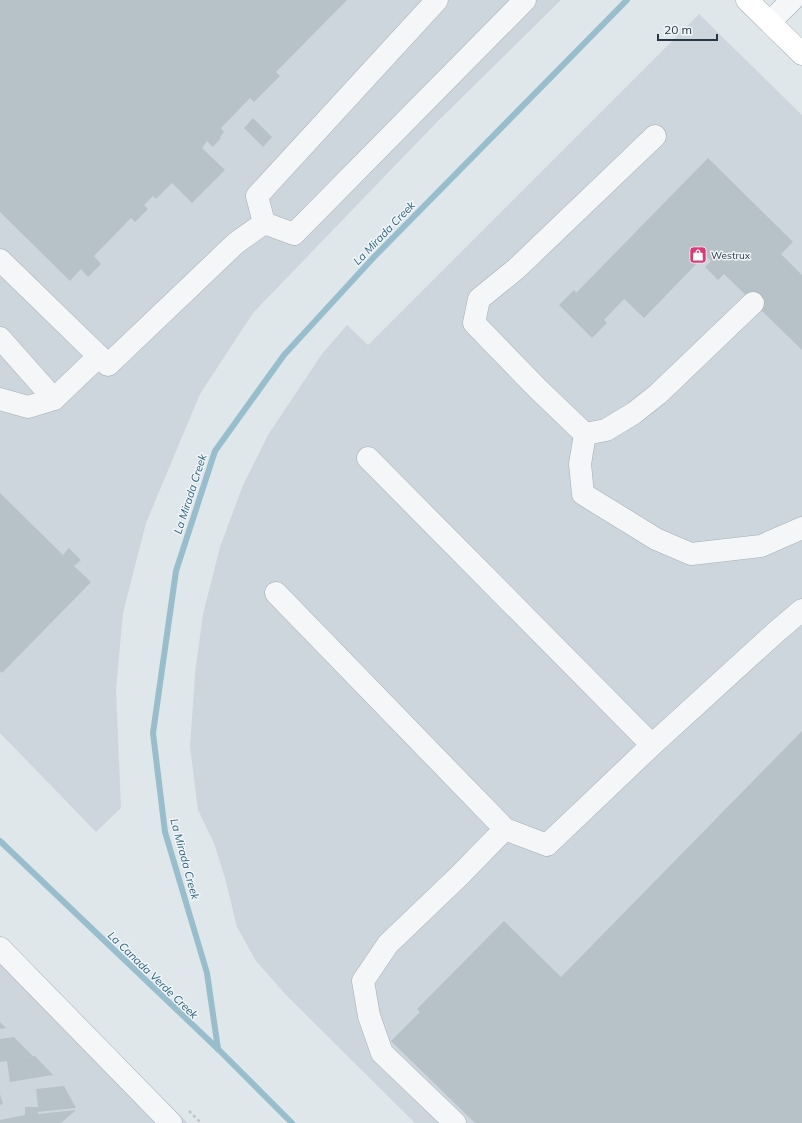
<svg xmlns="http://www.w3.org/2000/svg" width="802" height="1123" font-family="Mulish,sans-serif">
  <rect width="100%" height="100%" fill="#e0e7ea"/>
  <g fill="#ced6dd">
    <path d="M0,0H561L436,123L253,313L200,394L146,523L123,613L116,689L121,808L96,832L0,733Z"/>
    <path d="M699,14L802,115V1123H415L287,996L256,961L237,927L225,878L214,843L198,810L190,747L195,673L203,614L220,547L243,485L268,435L322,354L347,325L368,345Z"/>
    <path d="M0,935L188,1123H0Z"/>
  </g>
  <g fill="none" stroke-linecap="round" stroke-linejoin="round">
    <g stroke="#98becd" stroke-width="6">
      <path d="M0,841L218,1049L292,1123"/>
      <path d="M218,1049L207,973L165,832L153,733L176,571L215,451L284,355L374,257L627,0"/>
    </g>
  </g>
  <g fill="#b7c1c8">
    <path d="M0,0H347L276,72L280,76L254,102L250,98L221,128L224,132L220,137L221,138L213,147L207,141L202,148L225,170L192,203L172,183L156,199L153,196L144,205L148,209L135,222L131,218L94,256L101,264L88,277L81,269L70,281L0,212Z"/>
    <path d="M253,118L272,137L263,147L244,128Z"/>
    <path d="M708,158L793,242L781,254L802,275V350L724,274L718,280L705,267L711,261L705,255L644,318L624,299L604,320L607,323L592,338L559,305L574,290L576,293Z"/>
    <path d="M0,493L63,555L69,548L81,560L74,566L91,582L2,673L0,671Z"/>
    <path d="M802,731V1123H475L391,1041L420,1012L417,1009L504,921L561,977Z"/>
    <path d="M0,1022L6,1028L0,1029Z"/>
    <path d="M14,1037L33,1056L21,1058L35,1056L53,1075L10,1082L7,1061L0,1062V1039Z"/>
    <path d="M64,1086L76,1108L38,1112V1108V1114L76,1110L61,1123H0V1120L25,1115V1107H38L36,1089Z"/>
    <path d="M0,1094L3,1104L0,1105Z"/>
  </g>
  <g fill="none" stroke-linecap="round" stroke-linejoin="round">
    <defs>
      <g id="minor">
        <path d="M437,0L257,196L264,223L294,234L525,0"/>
        <path d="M770,22L792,0"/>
        <path d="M655,136L516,269L479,299L474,323L537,388L585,434L580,464L583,494L656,539L691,554L761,546L802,528"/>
        <path d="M0,260L108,365L236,243L264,223"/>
        <path d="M0,338L54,399"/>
        <path d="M0,399L28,407L54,399L99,356"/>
        <path d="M585,434L606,430L634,413L658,394L753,303"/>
        <path d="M368,458L652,745"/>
        <path d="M276,593L505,829L547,845L652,745L776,632L802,610"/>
        <path d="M0,948L171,1123"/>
        <path d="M455,1123L382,1053L369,1016L363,981L388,944L459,876L505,829"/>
      </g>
      <path id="major" d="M747,0L802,54"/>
    </defs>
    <use href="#minor" stroke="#a5afb5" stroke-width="23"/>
    <use href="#major" stroke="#9faeb7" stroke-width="23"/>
    <path stroke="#bfc5c9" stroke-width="2.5" stroke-dasharray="3 3" stroke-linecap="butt" d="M189,1111L201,1123"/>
    <use href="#minor" stroke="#f4f6f8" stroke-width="22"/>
    <use href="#major" stroke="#fff" stroke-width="22"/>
  </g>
  <defs>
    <symbol id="shop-square" viewBox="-11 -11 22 22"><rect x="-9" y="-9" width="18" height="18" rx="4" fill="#da3b78" stroke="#f0f5f8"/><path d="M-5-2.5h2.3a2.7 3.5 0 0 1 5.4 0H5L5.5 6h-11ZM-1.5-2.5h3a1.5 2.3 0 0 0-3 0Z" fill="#fff"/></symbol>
  </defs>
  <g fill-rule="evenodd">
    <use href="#shop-square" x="688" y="245" width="20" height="20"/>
  </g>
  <g text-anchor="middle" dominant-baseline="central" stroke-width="3" stroke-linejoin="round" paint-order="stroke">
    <g font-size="10" fill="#273843" stroke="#f0f5f8" text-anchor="start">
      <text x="711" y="255">Westrux</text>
    </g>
    <g font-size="11" font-style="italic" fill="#2e627b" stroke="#f0f5f8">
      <text transform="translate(384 233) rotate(-46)">La Mirada Creek</text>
      <text transform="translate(190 494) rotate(-72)">La Mirada Creek</text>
      <text transform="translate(185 859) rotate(75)">La Mirada Creek</text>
      <text transform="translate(153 975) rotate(44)">La Canada Verde Creek</text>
    </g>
  </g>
  <path d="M658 34v6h59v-6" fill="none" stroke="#273843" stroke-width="2"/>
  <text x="664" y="34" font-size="12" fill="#273843" stroke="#f0f5f8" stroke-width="3" paint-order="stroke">20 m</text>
</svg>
